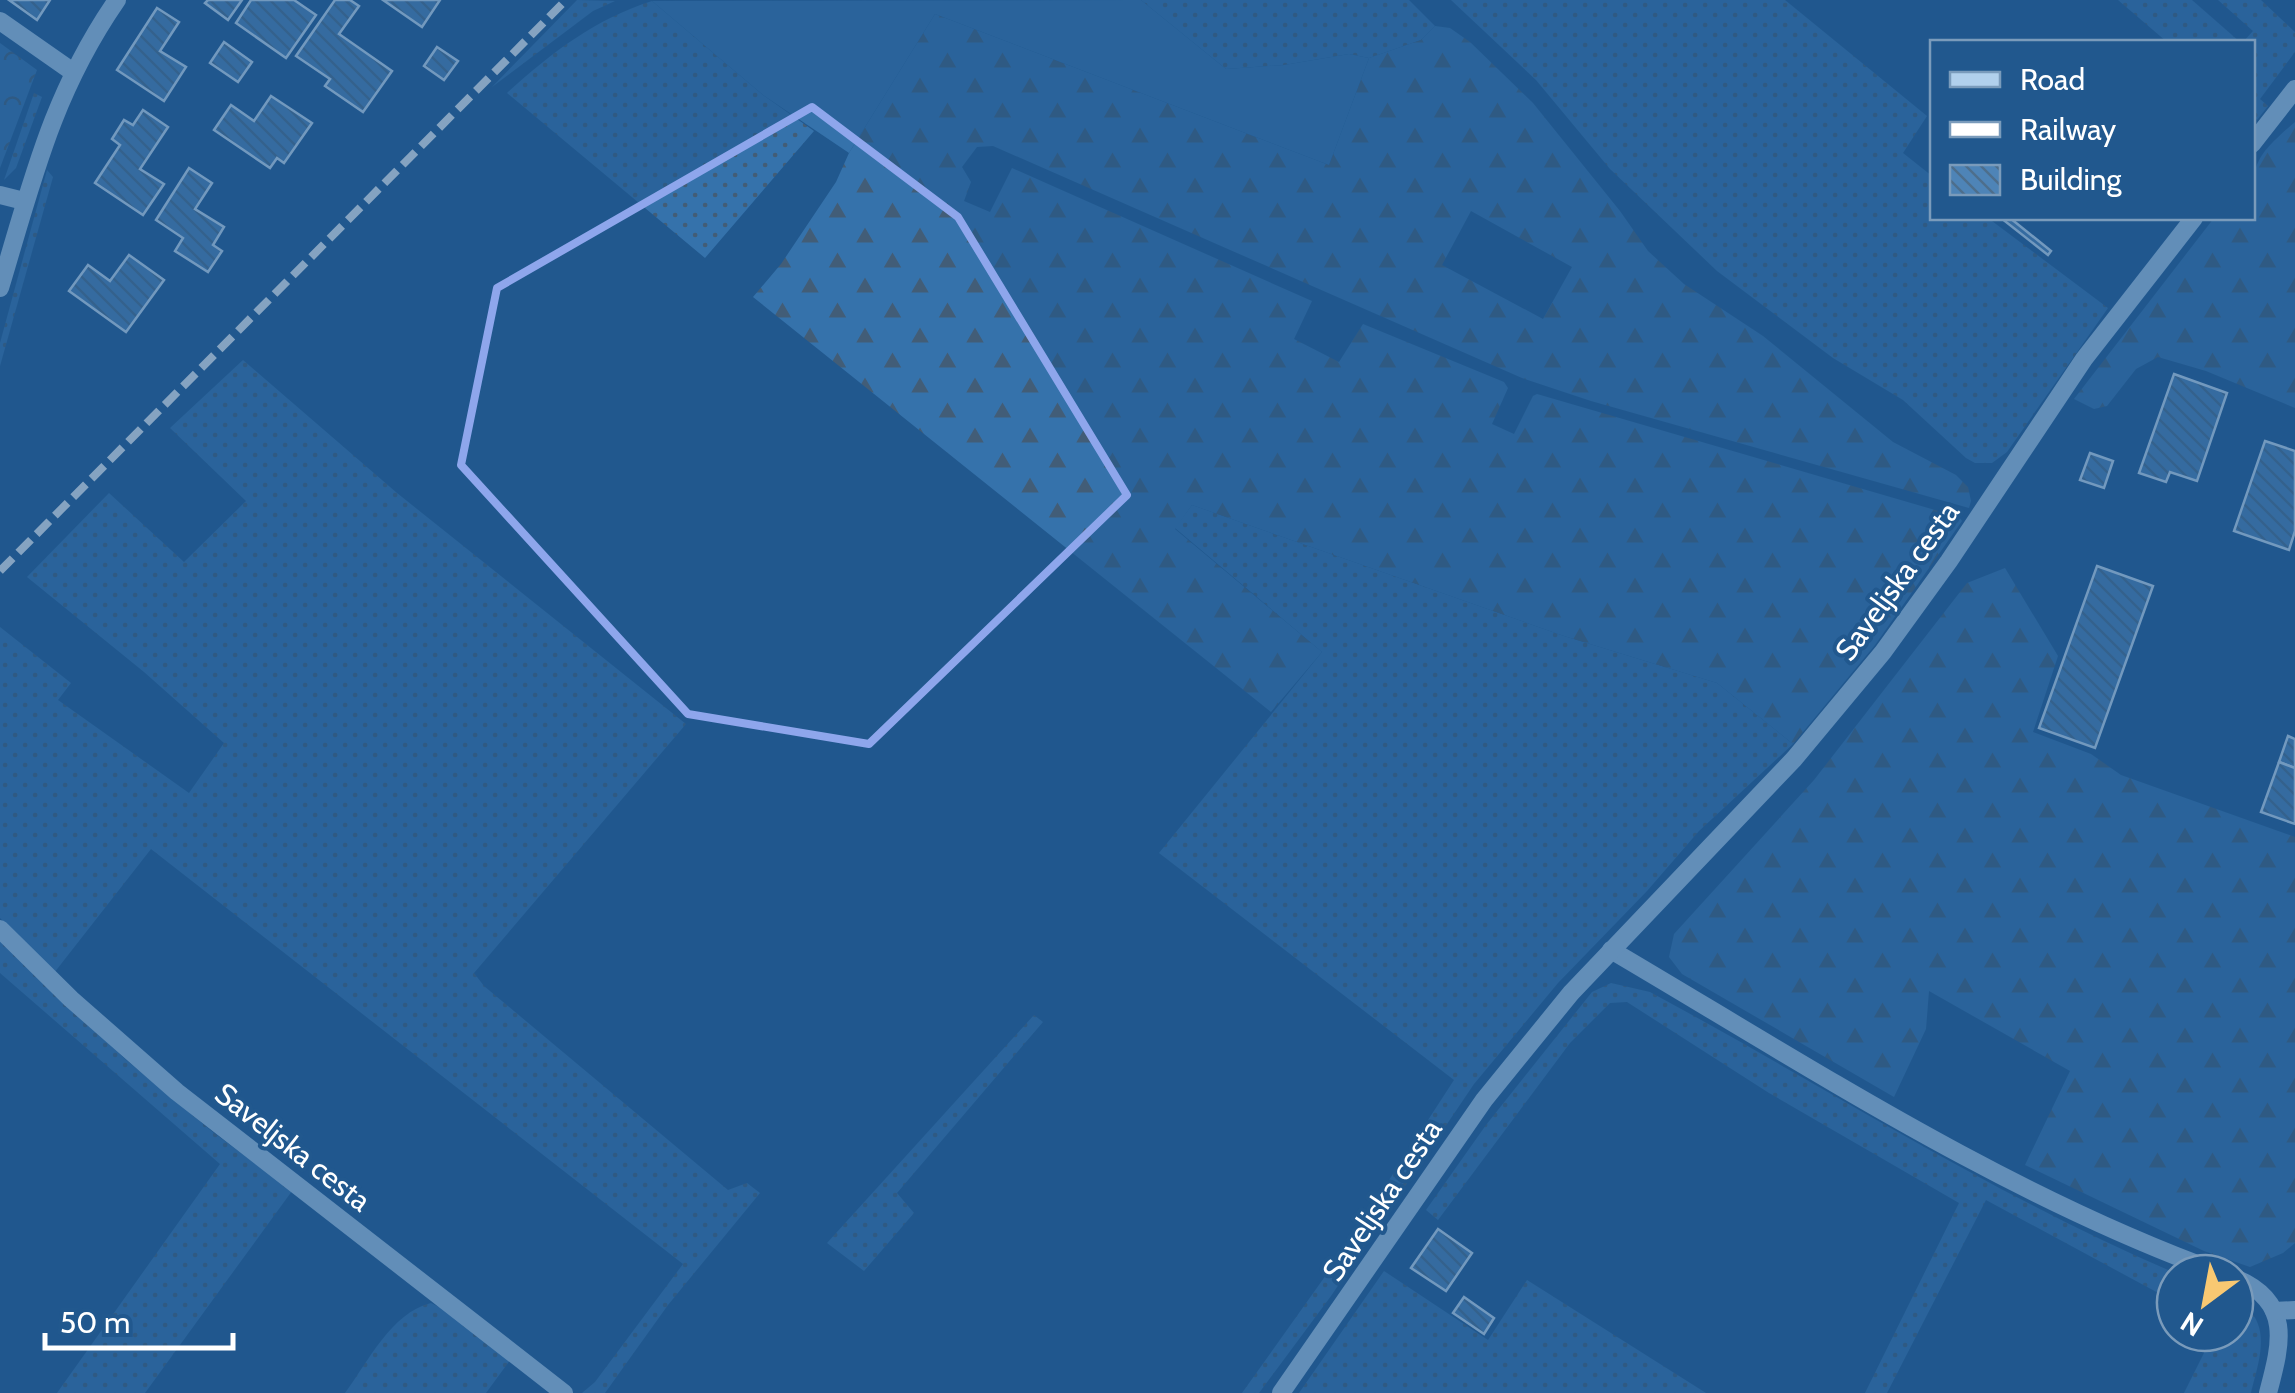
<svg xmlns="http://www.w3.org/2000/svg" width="2295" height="1393" font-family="Cabin,sans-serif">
  <defs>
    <pattern id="grass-dots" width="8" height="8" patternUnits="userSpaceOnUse" patternTransform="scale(2.5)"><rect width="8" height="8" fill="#3572ab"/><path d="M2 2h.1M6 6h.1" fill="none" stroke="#425d77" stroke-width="1.8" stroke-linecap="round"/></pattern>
    <pattern id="forest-firs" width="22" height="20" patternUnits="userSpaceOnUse" patternTransform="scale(2.5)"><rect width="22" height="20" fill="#3572ab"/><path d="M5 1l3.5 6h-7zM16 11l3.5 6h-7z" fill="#425d77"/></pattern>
    <pattern id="park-crowns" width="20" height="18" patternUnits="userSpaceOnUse" patternTransform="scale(2.5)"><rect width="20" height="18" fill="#3572ab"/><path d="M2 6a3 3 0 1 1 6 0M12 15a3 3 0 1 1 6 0" fill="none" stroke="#425d77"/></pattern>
    <pattern id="building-back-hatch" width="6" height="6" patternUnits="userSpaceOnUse" patternTransform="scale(2.5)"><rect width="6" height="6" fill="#4e84b7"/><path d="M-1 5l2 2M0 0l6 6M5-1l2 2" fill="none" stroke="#4d6e8c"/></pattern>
  </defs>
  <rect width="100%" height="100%" fill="#21588e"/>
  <g fill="url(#grass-dots)">
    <path d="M577,0L615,1L593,11L492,87Z"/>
    <path d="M1141,0H1409L1435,26L1421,40L1369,58L1349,54L1284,65L1226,69Z"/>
    <path d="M1451,0H1785L1927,116L1903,153L1932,176V218H1988L2108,308L2007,452L1992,463H1975L1966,458L1903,400L1833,358L1717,271L1610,169L1536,80Z"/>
    <path d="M2118,0H2192L2240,42H2167Z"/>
    <path d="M2218,0H2261L2295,32V52L2260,99L2268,106L2257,120L2253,116L2252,42H2243L2253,31Z"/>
    <path d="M652,1L763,95L814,131L705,258L507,93C551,53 595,19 652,1Z"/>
    <path d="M34,93L42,97L16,168L4,180Z"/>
    <path d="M47,170L53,177L0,366V343Z"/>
    <path d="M243,360L397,493L686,724L474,973L484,986L728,1190L747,1183L760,1193L668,1305L605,1393H582L595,1382L683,1264L151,849L54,973L0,918V627L71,683L58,700L189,793L224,743L144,672L27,577L109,493L184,562L246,501L170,428Z"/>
    <path d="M1192,505L1564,636L1717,683L1793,744L1699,831L1647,891L1558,983L1474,1084L1331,1296L1259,1393H1242L1341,1254L1454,1080L1159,853L1322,652L1175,528Z"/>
    <path d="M0,941L125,1059L214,1133L292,1191L145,1393H57L220,1164L0,973Z"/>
    <path d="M1611,983L1650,992C1825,1086 1992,1195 2175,1273V1302L1986,1200L1887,1393H1865L1959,1203L1769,1093L1627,1002L1610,1003L1570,1043L1438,1220L1426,1210L1486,1125L1592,992Z"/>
    <path d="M1034,1015L1043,1022L897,1193L914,1213L864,1271L827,1243Z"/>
    <path d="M1384,1271L1488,1340L1527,1280L1706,1393H1299Z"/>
    <path d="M2235,1300C2274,1320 2260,1358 2251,1393H2184L2214,1333H2235Z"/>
    <path d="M431,1303L445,1310L511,1359L486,1393H345C368,1362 391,1313 431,1303Z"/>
  </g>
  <g fill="url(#forest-firs)" fill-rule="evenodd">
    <path d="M935,14L1329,165L1369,58L1421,40L1435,26L1450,28L1470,42L1533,103L1620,211L1648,251L1684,284L1763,336L1893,442L1956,475L1968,487L1971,501L1969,508L1591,401L1522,378L993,146L977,147L962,167L971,182L964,201L990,212L1012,168L1312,301L1294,339L1339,362L1363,324L1504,382L1508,388L1492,424L1514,434L1533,396L1537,394L1959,517L1962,521L1875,645L1793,744L1717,683L1564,636L1192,505L1175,529L1322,652L1271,712L753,297L781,264L836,182L849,153ZM1471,211L1572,267L1543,319L1442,265Z"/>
    <path d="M2295,122V408L2206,371L2158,357L2136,369L2107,406L2094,409L2074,399L2214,218H2252C2252,164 2253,158 2295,122Z"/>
    <path d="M2005,568L2058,656L2033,732L2091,754L2121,775L2295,837V1243L2283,1253L2250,1267L2204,1251L2025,1165L2070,1071L1929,991L1926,1029L1894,1097L1682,974L1669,957L1674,934L1814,780L1967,583Z"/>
  </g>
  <path fill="url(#park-crowns)" d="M0,43L37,70L0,168Z"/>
  <path fill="#3572ab" d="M1141,0L1226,69L1284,65L1349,54L1369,58L1329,165L935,14L849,153L763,95L652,1Z"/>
  <g fill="url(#building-back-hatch)" stroke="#d6e8f9" stroke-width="2.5">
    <path d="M9,0H50L37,20Z"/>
    <path d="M208,0H242L228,20L205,3Z"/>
    <path d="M251,0H294L316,15L286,58L236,23Z"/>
    <path d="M335,0H350L359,6L339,34L392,71L363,112L325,86L330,79L296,56Z"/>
    <path d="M383,0H440L422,27Z"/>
    <path d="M157,8L179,22L160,51L186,67L164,101L117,70Z"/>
    <path d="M224,42L252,62L238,82L210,63Z"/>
    <path d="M437,47L458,61L444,80L424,66Z"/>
    <path d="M271,96L312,123L284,163L277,158L270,168L214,130L231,105L254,121Z"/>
    <path d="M143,110L168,127L140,169L164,184L143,215L95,183L120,145L112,139L124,120L133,125Z"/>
    <path d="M189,168L212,183L195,209L224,227L213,245L222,251L208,272L175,251L183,238L156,220Z"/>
    <path d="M2001,218H2010L2051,251L2048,255Z"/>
    <path d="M129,255L164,280L126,332L69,291L88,265L110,281Z"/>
    <path d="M2174,374L2227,393L2197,481L2170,472L2166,482L2139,473Z"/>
    <path d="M2265,441L2295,451V531L2289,550L2234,531Z"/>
    <path d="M2090,453L2113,461L2104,488L2080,480Z"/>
    <path d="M2097,566L2153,586L2095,748L2039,728Z"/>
    <path d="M2288,736L2295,739V768L2279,762Z"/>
    <path d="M2279,762L2295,768V824L2261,812Z"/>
    <path d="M1438,1229L1472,1253L1446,1291L1411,1268Z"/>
    <path d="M1464,1297L1494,1318L1484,1334L1453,1313Z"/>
  </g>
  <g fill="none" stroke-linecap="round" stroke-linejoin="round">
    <g stroke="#b1d0ec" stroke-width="18">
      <path d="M0,21L73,72"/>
      <path d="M2252,144L2295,89"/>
      <path d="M0,195L24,201"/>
      <path d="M0,288C32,182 52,94 117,0"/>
      <path d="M0,929L71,999L177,1092L564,1393"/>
      <path d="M1611,950C1808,1066 2005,1195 2221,1273"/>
      <path d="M2235,1278C2293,1302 2281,1344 2268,1393"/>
      <path d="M2274,1311L2295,1310"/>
      <path d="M1281,1393L1484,1100L1571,993L1794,759L1883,652L1949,561L2084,359L2194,218"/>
    </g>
    <path stroke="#fff" stroke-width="8" stroke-dasharray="18 8" stroke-linecap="butt" d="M0,571L566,0"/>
  </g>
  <path d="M0 0H2295V1393H0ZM812,107L958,217L1127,495L869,744L688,714L461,465L497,288Z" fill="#21588e" fill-opacity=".55" fill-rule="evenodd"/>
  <path fill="none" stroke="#8ea6ec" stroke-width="8" stroke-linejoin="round" d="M812,107L958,217L1127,495L869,744L688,714L461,465L497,288Z"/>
  <g text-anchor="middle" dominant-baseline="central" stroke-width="8" stroke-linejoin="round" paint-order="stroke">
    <g font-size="30" fill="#fff" stroke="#21588e">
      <text transform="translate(1897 581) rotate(-54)">Saveljska cesta</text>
      <text transform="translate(293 1147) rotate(38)">Saveljska cesta</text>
      <text transform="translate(1382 1200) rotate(-56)">Saveljska cesta</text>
    </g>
  </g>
  <rect x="1930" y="40" width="325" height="180" fill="#21588e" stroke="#7a9bbb" stroke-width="2.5"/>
  <rect x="1950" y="72" width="50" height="15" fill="#b1d0ec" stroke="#7a9bbb" stroke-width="2.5"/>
  <text x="2020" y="90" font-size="30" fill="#ffffff">Road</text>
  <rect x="1950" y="122" width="50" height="15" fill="#ffffff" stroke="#7a9bbb" stroke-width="2.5"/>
  <text x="2020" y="140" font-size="30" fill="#ffffff">Railway</text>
  <rect x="1950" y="165" width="50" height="30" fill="url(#building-back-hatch)" stroke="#7a9bbb" stroke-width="2.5"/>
  <text x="2020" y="190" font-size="30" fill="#ffffff">Building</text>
  <g transform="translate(2205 1303) rotate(212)"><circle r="48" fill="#21588e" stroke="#7a9bbb" stroke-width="2.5"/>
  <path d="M0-8L18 38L0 25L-18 38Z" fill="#f8c872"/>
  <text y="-15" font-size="28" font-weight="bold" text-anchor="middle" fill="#ffffff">N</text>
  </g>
  <path d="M45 1333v15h188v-15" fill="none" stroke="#ffffff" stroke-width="5"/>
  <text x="60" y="1333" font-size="30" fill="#ffffff" stroke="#21588e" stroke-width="8" paint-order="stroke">50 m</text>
</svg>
